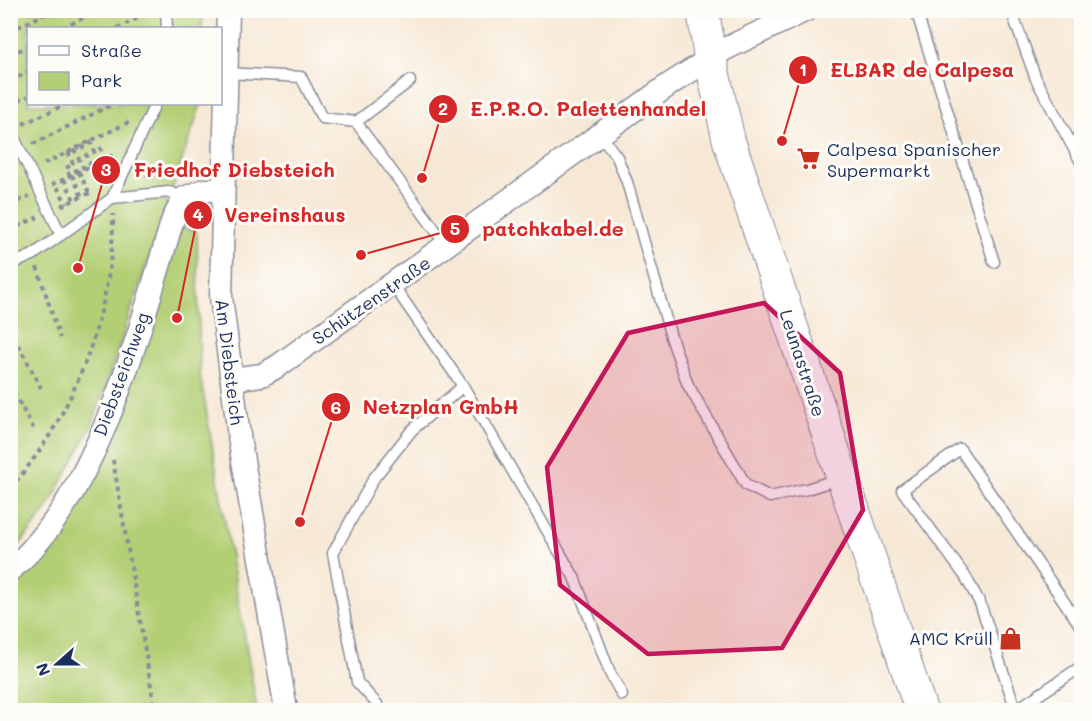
<svg xmlns="http://www.w3.org/2000/svg" width="1092" height="721" font-family="Mali,sans-serif">
  <rect width="100%" height="100%" fill="#fdfcf7"/>
  <filter id="ink" filterUnits="userSpaceOnUse"><feTurbulence type="fractalNoise" baseFrequency=".0167" numOctaves="2"/><feDisplacementMap in="SourceGraphic" scale="12" xChannelSelector="R" yChannelSelector="G"/><feConvolveMatrix kernelMatrix="1 2 1 2 8 2 1 2 1" color-interpolation-filters="sRGB"/></filter>
  <filter id="wash" filterUnits="userSpaceOnUse"><feTurbulence type="fractalNoise" baseFrequency=".008" numOctaves="4" result="noise"/><feDisplacementMap in="SourceGraphic" scale="24" xChannelSelector="R" yChannelSelector="G"/><feGaussianBlur stdDeviation="1.35" result="paint"/><feColorMatrix in="noise" values="0 0 0 0 0 0 0 0 0 0 0 0 0 0 0 0 0 1.4 0 .05"/><feComposite in="paint" operator="in"/></filter>
  <g filter="url(#wash)">
    <rect width="100%" height="100%" fill="#f7e8d5"/>
    <g fill="#b3cf75" stroke="#677f6a" stroke-width="1.5">
      <path d="M11,11H203L202,28H28V104H201L92,426L47,509L11,556Z"/>
      <path d="M181,227L197,232L200,374L257,710H11V589L28,575L66,525L102,468Z"/>
    </g>
  </g>
  <g filter="url(#ink)">
    <g fill="none" stroke-linecap="round" stroke-linejoin="round">
      <defs>
        <g id="lane">
          <path d="M166,10L167,28"/>
          <path d="M916,10L994,262"/>
          <path d="M1011,10L1036,79L1082,164"/>
          <path d="M227,73L301,77L322,118L356,122L447,246"/>
          <path d="M356,122L410,81"/>
          <path d="M10,129L61,235"/>
          <path d="M600,134L617,157L627,182L671,337L688,385L746,485L770,497L807,489L841,478"/>
          <path d="M112,198L169,192L184,198"/>
          <path d="M10,265L33,255L112,198L155,104"/>
          <path d="M393,285L463,386L574,577L610,673L622,695"/>
          <path d="M378,710L377,704L357,682L333,553L374,478L412,430L463,386"/>
          <path d="M1016,710L980,603L965,576L902,490L960,449L1082,628"/>
          <path d="M1016,710L1082,666"/>
        </g>
        <g id="street">
          <path d="M228,10L221,297L240,443L286,710"/>
          <path d="M232,379L262,375L278,366L670,84L725,49L806,10"/>
          <path d="M10,570C99,497 140,326 173,219L184,198L204,190H222"/>
        </g>
        <path id="secondary" d="M703,10L710,58L729,141L921,710"/>
      </defs>
      <use href="#lane" stroke="#898c9a" stroke-width="13"/>
      <use href="#street" stroke="#898c9a" stroke-width="25"/>
      <use href="#secondary" stroke="#898c9a" stroke-width="34"/>
      <g stroke="#898c9a" stroke-width="4" stroke-dasharray="4.5 4.5" stroke-linecap="butt">
        <path d="M63,28L99,10"/>
        <path d="M117,28L151,12"/>
        <path d="M10,31L53,10"/>
        <path d="M10,55L28,46"/>
        <path d="M10,81L28,72"/>
        <path d="M10,105L28,96"/>
        <path d="M23,124L66,104"/>
        <path d="M90,141L98,162"/>
        <path d="M33,144L113,104"/>
        <path d="M82,145L91,166"/>
        <path d="M100,147L105,159"/>
        <path d="M74,149L84,169"/>
        <path d="M68,152L77,173"/>
        <path d="M44,164L131,121"/>
        <path d="M139,169L152,179"/>
        <path d="M79,172L89,193"/>
        <path d="M72,175L82,197"/>
        <path d="M70,176L66,168L73,164"/>
        <path d="M64,179L74,200"/>
        <path d="M52,185L115,154"/>
        <path d="M57,187L67,204"/>
        <path d="M10,205L29,196"/>
        <path d="M61,206L90,193"/>
        <path d="M10,230L38,217"/>
        <path d="M37,267L60,338"/>
        <path d="M10,329L41,388"/>
        <path d="M10,385L34,430"/>
        <path d="M10,442L14,449"/>
        <path d="M113,460L155,710"/>
        <path d="M10,488C74,418 114,309 113,214"/>
      </g>
      <use href="#lane" stroke="#fff" stroke-width="10"/>
      <use href="#street" stroke="#fff" stroke-width="22"/>
      <use href="#secondary" stroke="#fff" stroke-width="32"/>
    </g>
  </g>
  <path fill="#c2185b" fill-opacity="0.2" stroke="#c2185b" stroke-width="4.5" stroke-linejoin="round" d="M764,303L840,373L863,510L782,648L648,654L560,585L547,467L628,333Z"/>
  <defs>
    <symbol id="supermarket-bare" viewBox="-9 -9 18 18"><path d="M-6-5.5h2.5l.6 2H6L4.5 2H-2.5L-4.4-4H-6ZM-1.5 3.2a1.3 1.3 0 1 0 .1 0ZM3 3.2a1.3 1.3 0 1 0 .1 0Z" fill="#c8321e" stroke="#fdfcf7" stroke-width="2.5" paint-order="stroke"/></symbol>
    <symbol id="shop-bare" viewBox="-9 -9 18 18"><path d="M-5-2.5h2.3a2.7 3.5 0 0 1 5.4 0H5L5.5 6h-11ZM-1.5-2.5h3a1.5 2.3 0 0 0-3 0Z" fill="#c8321e" stroke="#fdfcf7" stroke-width="2.5" paint-order="stroke"/></symbol>
  </defs>
  <g fill-rule="evenodd">
    <use href="#supermarket-bare" x="792" y="142" width="33" height="33"/>
    <use href="#shop-bare" x="994" y="622" width="33" height="33"/>
  </g>
  <g text-anchor="middle" dominant-baseline="central" stroke-width="6" stroke-linejoin="round" paint-order="stroke">
    <g font-size="18" fill="#1b2f5e" stroke="#fdfcf7" text-anchor="start">
      <text x="827" y="149">Calpesa Spanischer<tspan x="827" dy="21">Supermarkt</tspan></text>
      <text x="993" y="638" text-anchor="end">AMC Krüll</text>
    </g>
    <g font-size="18" fill="#1b2f5e" stroke="#fdfcf7">
      <text transform="translate(371 300) rotate(-35)">Schützenstraße</text>
      <text transform="translate(230 362) rotate(83)">Am Diebsteich</text>
      <text transform="translate(803 363) rotate(72)">Leunastraße</text>
      <text transform="translate(121 374) rotate(-70)">Diebsteichweg</text>
    </g>
  </g>
  <path fill="none" stroke="#d62828" stroke-width="2" d="M782 141L803 70M422 178L443 109M78 268L106 170M177 318L198 215M361 255L455 229M300 522L336 407"/>
  <g fill="#d62828" stroke="#fdfcf7" stroke-width="2">
    <circle cx="782" cy="141" r="6"/>
    <circle cx="422" cy="178" r="6"/>
    <circle cx="78" cy="268" r="6"/>
    <circle cx="177" cy="318" r="6"/>
    <circle cx="361" cy="255" r="6"/>
    <circle cx="300" cy="522" r="6"/>
    <circle cx="803" cy="70" r="15"/>
    <circle cx="443" cy="109" r="15"/>
    <circle cx="106" cy="170" r="15"/>
    <circle cx="198" cy="215" r="15"/>
    <circle cx="455" cy="229" r="15"/>
    <circle cx="336" cy="407" r="15"/>
  </g>
  <g font-size="18" text-anchor="middle" font-weight="bold" fill="#fff">
    <text x="803" y="76">1</text>
    <text x="443" y="115">2</text>
    <text x="106" y="176">3</text>
    <text x="198" y="221">4</text>
    <text x="455" y="235">5</text>
    <text x="336" y="414">6</text>
  </g>
  <g font-size="20" text-anchor="middle" font-weight="bold" fill="#d62828" stroke="#fdfcf7" stroke-width="6" stroke-linejoin="round" paint-order="stroke">
    <text x="922" y="77">ELBAR de Calpesa</text>
    <text x="588" y="116">E.P.R.O. Palettenhandel</text>
    <text x="234" y="177">Friedhof Diebsteich</text>
    <text x="285" y="222">Vereinshaus</text>
    <text x="553" y="236">patchkabel.de</text>
    <text x="441" y="414">Netzplan GmbH</text>
  </g>
  <rect width="1092" height="721" fill="none" stroke="#fdfcf7" stroke-width="36"/>
  <rect x="27" y="27" width="195" height="78" fill="#fdfcf7" stroke="#a3aaba" stroke-width="1.5"/>
  <rect x="39" y="46" width="30" height="9" fill="#ffffff" stroke="#a3aaba" stroke-width="1.5"/>
  <text x="81" y="57" font-size="18" fill="#1b2f5e">Straße</text>
  <rect x="39" y="72" width="30" height="18" fill="#b3cf75" stroke="#a3aaba" stroke-width="1.5"/>
  <text x="81" y="87" font-size="18" fill="#1b2f5e">Park</text>
  <g transform="translate(57 664) rotate(249)" stroke="#fdfcf7" stroke-width="4.5" paint-order="stroke">
  <path d="M0-4.5L10 22L0 15L-10 22Z" fill="#1b2f5e"/>
  <text y="-9" font-size="16" font-weight="bold" text-anchor="middle" fill="#1b2f5e">N</text>
  </g>
</svg>
